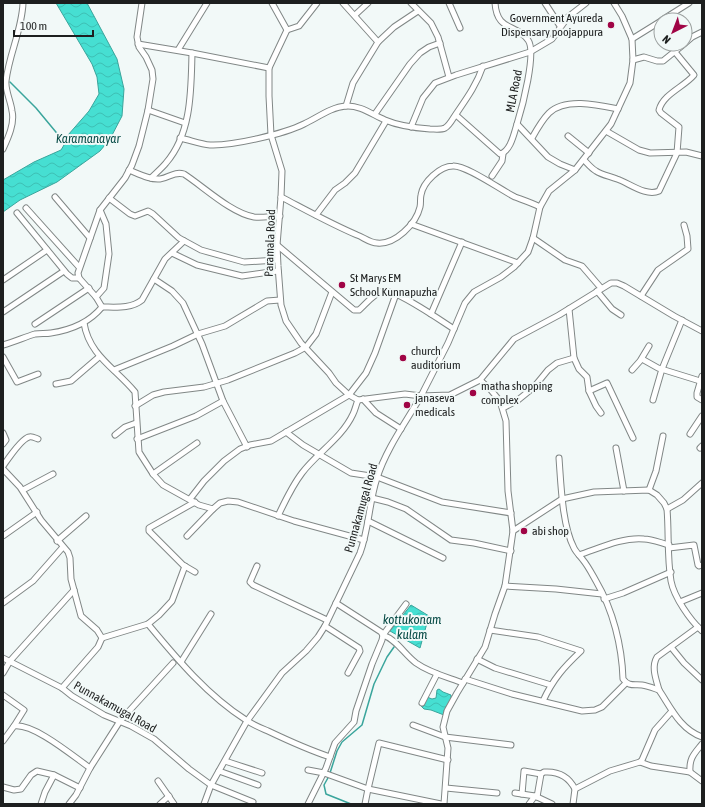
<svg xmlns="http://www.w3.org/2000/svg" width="705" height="807" font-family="'Asap Condensed',sans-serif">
  <defs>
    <pattern id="water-waves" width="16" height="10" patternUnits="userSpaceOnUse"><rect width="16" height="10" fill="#46dfd2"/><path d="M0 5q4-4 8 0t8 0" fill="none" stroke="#3dbfb4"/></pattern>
  </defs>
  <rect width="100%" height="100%" fill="#f2f9f8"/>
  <g fill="url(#water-waves)" stroke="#3aa59c">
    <path d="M56,3H87L117,59L124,89L122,116L110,139L100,151L57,182L20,200L3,212V180L34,162L61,150L64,145L68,135L89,111L99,94L97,77L92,64Z"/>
    <path d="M411,605L429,616L420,648L390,631Z"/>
    <path d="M439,689L443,692L451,695V703L447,710H444V715L431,710L424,709L421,706H424L427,697L432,699L436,698L437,690Z"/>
  </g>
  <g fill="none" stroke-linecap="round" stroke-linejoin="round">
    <g stroke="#3aa59c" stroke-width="1.5">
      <path d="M10,82L36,108L65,143H67"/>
      <path d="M330,773L337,751L342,742L362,725L374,684L387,657L394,647"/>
      <path d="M329,776L324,785L326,794L351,804"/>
    </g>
    <defs>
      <g id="minor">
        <path d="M272,3L287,30L269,68V96L271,135L282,171L281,197L277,245L278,266L281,305L286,321L301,343L329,373L336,383L349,395L358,400L405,394L421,396L448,343L465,303L474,292L501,277L514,267L528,252L533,238L540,207L549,191L575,170L611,124L630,83L633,60L632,39L622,16L614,3"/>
        <path d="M343,3L378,42"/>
        <path d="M411,3L431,23L438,37L449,77"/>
        <path d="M449,3L460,28"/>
        <path d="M495,3C497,32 516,23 528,40C537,52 522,108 517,124L548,157L560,164L575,170"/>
        <path d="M545,3L560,26"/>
        <path d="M355,15L368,3"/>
        <path d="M662,20L689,3"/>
        <path d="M287,30L299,26L317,3"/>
        <path d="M632,39L661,21"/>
        <path d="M685,43L692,37L702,32"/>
        <path d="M138,44L192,53L269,68"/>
        <path d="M178,50L207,3"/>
        <path d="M633,60L644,57L657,61H663L684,44"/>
        <path d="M346,106L353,83L378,42L394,27L418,11"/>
        <path d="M148,110L185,123"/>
        <path d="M375,114L410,64L420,53L429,47L440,43"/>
        <path d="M456,115L500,154C511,151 514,133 517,124"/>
        <path d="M411,127L423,98L435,83L456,75L530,52L552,39L568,17L586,3"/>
        <path d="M606,131L639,150L650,153L686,152L702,156"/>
        <path d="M568,136L589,153"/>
        <path d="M180,138C190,140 200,144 210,145C232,146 284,134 304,124C317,118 331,107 346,106C360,105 373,115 385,120C399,126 416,128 430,129C435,129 441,130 445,128C450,125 453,118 456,114C467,98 477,84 483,66"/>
        <path d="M532,138C537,129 542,120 549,113C565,97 599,105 618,109"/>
        <path d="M3,149C8,138 15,123 12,111C11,102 5,90 6,81C9,54 22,30 23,3"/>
        <path d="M584,160C588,164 591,168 596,171C602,175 609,176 617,179C629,183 646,197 659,191L677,153L679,127L661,113L659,110C663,94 684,87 694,75L675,52"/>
        <path d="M129,170C139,174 150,180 160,179C169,178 174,171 184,174C204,187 231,213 254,217C262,218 272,216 280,216"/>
        <path d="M492,176L502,161L503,154"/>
        <path d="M151,178C156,173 162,168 166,163C192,133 191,89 192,53"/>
        <path d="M55,197L90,238"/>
        <path d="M281,197C306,210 331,224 357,235C363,237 370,243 377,243C395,245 416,224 420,207C421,203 420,199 421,195C423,182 440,166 453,166C466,165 501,190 515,197C523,200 532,203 540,207"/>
        <path d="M109,198L130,214L135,216L148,211L153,214L179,238L201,250L244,262L277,260"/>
        <path d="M26,208L79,267"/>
        <path d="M17,213L67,274L72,278H79"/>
        <path d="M316,215L335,190L345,183L355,173L386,121"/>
        <path d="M411,224L518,263"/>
        <path d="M533,238L565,260L582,266L601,288"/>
        <path d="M277,245L354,310H359C366,304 374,293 383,291C394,288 443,322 454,329"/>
        <path d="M172,253L197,265L242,276L278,271"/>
        <path d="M154,279L172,291L183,303L202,344L223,401L247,447"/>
        <path d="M3,280L47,250"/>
        <path d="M597,291L612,309L621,315"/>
        <path d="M641,296L658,270L688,249L687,236L684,225"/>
        <path d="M96,297L104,288L109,254L106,224L100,210"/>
        <path d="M102,307C115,307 131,309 142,300L165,259L184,241"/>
        <path d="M569,309L574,358L579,369L587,377L589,391L596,406L601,413"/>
        <path d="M3,312L64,271"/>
        <path d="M431,314L462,242"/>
        <path d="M84,323C89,355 115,368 135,392L139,452L153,474L163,485L199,505L213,509L220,503L228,501L238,502L294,521L364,540"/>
        <path d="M35,324L89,288"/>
        <path d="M3,345C14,342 25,337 35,334C40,333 46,334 51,333C71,330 89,323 102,307L96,297L79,278L78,273L100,210L125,178L132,165L139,146L148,110L153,79L152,70L146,57L139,47L137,37L142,3"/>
        <path d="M3,357L17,382L38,374"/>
        <path d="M642,359L658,368L700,381"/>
        <path d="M114,370L173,346L198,334L225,326L267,301L280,300"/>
        <path d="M632,370L640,361L649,346"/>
        <path d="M702,376L697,393V397L702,400"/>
        <path d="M480,380L514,339L559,315L611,283H617L624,286L674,316L702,331"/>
        <path d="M56,384L71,381L99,357"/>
        <path d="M589,391L607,383L633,438"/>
        <path d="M363,399L376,413L401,429"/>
        <path d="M653,400L662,369L682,320"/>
        <path d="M135,406L153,395L164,392L204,387L228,380L295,353L306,347L316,334L332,292"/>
        <path d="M503,408L518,400L534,387L548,370L557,363L574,358"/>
        <path d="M286,432L303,445L351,473L377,477L442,502L511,513"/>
        <path d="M3,433L6,440L3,444"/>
        <path d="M690,434L702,416"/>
        <path d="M115,435L125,427L136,423"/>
        <path d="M137,439L196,416L223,401"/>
        <path d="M616,448L624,491"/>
        <path d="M700,448L702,446"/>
        <path d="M559,458C561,484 562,525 574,548C576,552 580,556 583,560C588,566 592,574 596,581C613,610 622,646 623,679C629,687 634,684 642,685C648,686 653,688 659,690C671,708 680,729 702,737"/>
        <path d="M3,466C8,459 21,439 29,437C32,436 35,438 38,439"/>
        <path d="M3,469L20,487L41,520L68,552L70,558L71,579L81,616L97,630L102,638L98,647L62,688"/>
        <path d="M153,474L197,443"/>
        <path d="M23,490L53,474"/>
        <path d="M649,490L656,471L663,436"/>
        <path d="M372,498L388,502L406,509L451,540L474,543L511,551"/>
        <path d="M190,499L204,481L224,461L240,449L250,445L271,441L349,395L366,373L375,353L396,294"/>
        <path d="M667,509L683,500L702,483"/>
        <path d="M278,516C285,501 292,486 302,473C317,453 342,438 353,414C355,410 356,405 358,400"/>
        <path d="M368,521L443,558"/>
        <path d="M513,531L562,499L594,492L649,490L657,495L664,503L667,509C669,533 667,557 671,581C674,597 690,620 702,631"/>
        <path d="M3,536L37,512"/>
        <path d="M187,536L213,509"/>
        <path d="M57,541L86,516"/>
        <path d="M669,548L694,545L698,565L699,566L702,565"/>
        <path d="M579,555C600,548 622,537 644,539C652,539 661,543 669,545"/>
        <path d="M257,566L250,582L253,585L327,620"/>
        <path d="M195,572L183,565L149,531V528L195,502"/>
        <path d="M505,586L556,589L602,594"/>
        <path d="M604,599L623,593L671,572"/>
        <path d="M680,602L702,593"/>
        <path d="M3,603L33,581L63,547"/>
        <path d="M406,604L383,635C397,640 404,654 416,663C430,673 447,677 463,683"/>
        <path d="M148,624C177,659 208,696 246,720C253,725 261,728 268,731C289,741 309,750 330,757"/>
        <path d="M325,626L359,648L360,651L348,673"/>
        <path d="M490,630L538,637L581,651C564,667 553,679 543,701"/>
        <path d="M102,638L148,624L159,615L172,601L185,566"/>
        <path d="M671,647L684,663L702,680"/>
        <path d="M3,658L62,688L72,696L104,715L131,726L154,739L189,769L211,785L253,802"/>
        <path d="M477,659L495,668L551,685"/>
        <path d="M181,662L211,614"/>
        <path d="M3,673L10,661L74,590"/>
        <path d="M465,679L512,694L582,711L595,710L602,707L626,683"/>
        <path d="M659,690C656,679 651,667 657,657L698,627"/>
        <path d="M3,695L24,710L14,726"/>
        <path d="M422,703L437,674"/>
        <path d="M413,725L445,737L511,745"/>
        <path d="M3,741L14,726C34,723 74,757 90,768"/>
        <path d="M225,761L262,773"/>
        <path d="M640,762L651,766L690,772L702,781"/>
        <path d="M308,770L324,773L368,789L441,804"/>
        <path d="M219,771L258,785"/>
        <path d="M690,772C689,758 694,754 702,744"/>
        <path d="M158,781L174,804"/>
        <path d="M3,787L14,790L21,789L31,775L37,771L54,775L80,788"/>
        <path d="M446,788L497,793"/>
        <path d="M515,793L535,796"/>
        <path d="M522,794L524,771L541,774"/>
        <path d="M537,797L541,774L544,772C558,771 569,777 575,789L610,771L640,762L642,760L655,730L672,711"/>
        <path d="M41,804L45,792L54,775"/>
        <path d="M69,804L76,795L90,768L120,721L173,663"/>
        <path d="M160,804L169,796"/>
        <path d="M204,804L211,785L247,721L282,673L306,651L318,637L325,626L360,553C369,529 369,502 377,478C386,449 406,422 421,396L450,395L480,380L490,389L500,401L506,421L508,491L513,531L505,586L495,614L485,647L457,693L447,711L443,727L448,748L444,804"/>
        <path d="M308,804L326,768L335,743L354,722L356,711L372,664L382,640L383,635L381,632L336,603"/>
        <path d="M365,804L368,789L379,743L448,760"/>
        <path d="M529,804L535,796L552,804"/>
        <path d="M573,804L575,789"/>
      </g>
    </defs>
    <use href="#minor" stroke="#818786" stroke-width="7"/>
    <use href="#minor" stroke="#fff" stroke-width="5"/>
  </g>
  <g fill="#a00445" stroke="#f2f9f8" stroke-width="1.5">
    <circle cx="611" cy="25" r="4"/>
    <circle cx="342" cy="285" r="4"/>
    <circle cx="403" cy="358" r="4"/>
    <circle cx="473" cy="393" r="4"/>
    <circle cx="407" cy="405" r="4"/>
    <circle cx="524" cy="531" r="4"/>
  </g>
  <g text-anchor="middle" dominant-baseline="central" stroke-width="4" stroke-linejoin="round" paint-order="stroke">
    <g font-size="12" fill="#1d1f1f" stroke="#f2f9f8" text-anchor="start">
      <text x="603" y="18" text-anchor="end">Government Ayureda<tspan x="603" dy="14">Dispensary poojappura</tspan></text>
      <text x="350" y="278">St Marys EM<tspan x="350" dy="14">School Kunnapuzha</tspan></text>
      <text x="411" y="351">church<tspan x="411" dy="14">auditorium</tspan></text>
      <text x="481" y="386">matha shopping<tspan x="481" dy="14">complex</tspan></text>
      <text x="415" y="398">janaseva<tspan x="415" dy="14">medicals</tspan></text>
      <text x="532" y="531">abi shop</text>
    </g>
    <g font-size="12" fill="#1d1f1f" stroke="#f2f9f8">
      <text transform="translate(514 91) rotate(-79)">MLA Road</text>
      <text transform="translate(270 243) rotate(-88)">Paramala Road</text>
      <text transform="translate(361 508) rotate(-74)">Punnakamugal Road</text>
      <text transform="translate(115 707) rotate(29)">Punnakamugal Road</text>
    </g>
    <g font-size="13" font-style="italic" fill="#0a4d48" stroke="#f2f9f8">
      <text x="88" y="138">Karamanayar</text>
      <text x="412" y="619">kottukonam<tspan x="412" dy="15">kulam</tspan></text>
    </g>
  </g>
  <rect width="705" height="807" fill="none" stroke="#1d1f1f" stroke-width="8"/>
  <g transform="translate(673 32) rotate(222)"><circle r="19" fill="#f2f9f8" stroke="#9da2a1"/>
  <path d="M0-3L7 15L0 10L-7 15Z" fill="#a00445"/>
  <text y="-6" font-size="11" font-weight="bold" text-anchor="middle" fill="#1d1f1f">N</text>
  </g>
  <path d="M14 30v6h79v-6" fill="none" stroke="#1d1f1f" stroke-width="2"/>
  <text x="20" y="30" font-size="12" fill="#1d1f1f" stroke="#f2f9f8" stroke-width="3" paint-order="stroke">100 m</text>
</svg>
